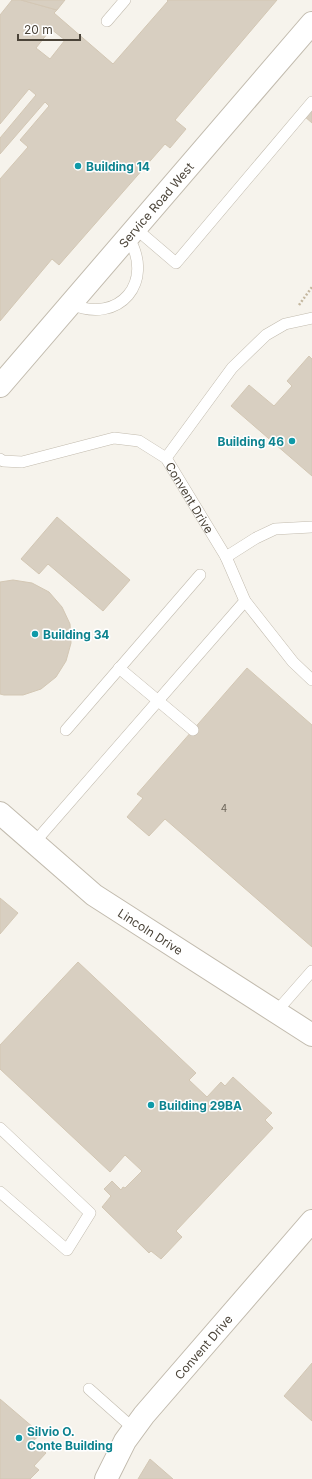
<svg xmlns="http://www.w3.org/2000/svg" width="312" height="1479" font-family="Inter,sans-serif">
  <rect width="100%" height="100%" fill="#f6f3ec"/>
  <g fill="#d8cfc1" stroke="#d3c7b4" fill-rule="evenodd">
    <path d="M12,0H21L57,10L54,13L113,64L168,1L167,0H277L175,120L186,129L170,148L165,144L59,265L52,259L0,321V179L28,147L20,140L49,106L45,102L0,154V138L36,95L29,89L0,124V15ZM51,29L65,40L50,59L36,48Z"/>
    <path d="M21,0H65L57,10Z"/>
    <path d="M312,108V123L304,116Z"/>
    <path d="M309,356L312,359V476L231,406L249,385L274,406L292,386L287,381Z"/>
    <path d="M57,517L130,580L103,611L48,564L39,574L21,559Z"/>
    <path d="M13,580L32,583L49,592L62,607L70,624L71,643L66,661L56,677L41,689L23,695H4L0,694V582Z"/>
    <path d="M247,668L312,725V947L165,819L149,836L127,817L143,798L137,794Z"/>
    <path d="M0,898L18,913L0,934Z"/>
    <path d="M78,962L196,1073L189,1080L207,1097L221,1082L225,1086L233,1077L272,1113L265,1120L273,1128L176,1231L182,1237L161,1259L151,1251L149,1253L102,1207L111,1196L104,1189L112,1181L121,1190L123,1187L125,1188L142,1171L125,1155L110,1172L0,1069V1045Z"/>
    <path d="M312,1363V1421L284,1396Z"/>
    <path d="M0,1399L41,1434L33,1441L46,1453L34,1466L39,1470L30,1479H0Z"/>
    <path d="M150,1459L173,1479H138Z"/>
  </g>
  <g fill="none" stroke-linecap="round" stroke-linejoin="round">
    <defs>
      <g id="lane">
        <path d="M107,21L125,0"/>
        <path d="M135,228L176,263L312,102"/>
        <path d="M71,304C119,325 156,282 128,237"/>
        <path d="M166,458L232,368L266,335L285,324L312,318"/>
        <path id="s1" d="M0,459L3,461L22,462L114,438L139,441L166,458L226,557L245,601L293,662L312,680"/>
        <path d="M226,557L256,538L275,529L312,527"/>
        <path d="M119,668L193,730"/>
        <path d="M66,730L200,575"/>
        <path d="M34,843L245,601"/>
        <path d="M276,1012L312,971"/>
        <path d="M0,1128L90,1213L67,1250L0,1192"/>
        <path d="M89,1389L134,1429"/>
      </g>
      <g id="street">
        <path id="s2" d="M0,386L312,23"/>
        <path id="s3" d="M0,813L94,895L312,1035"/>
        <path id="s4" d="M106,1479L125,1441L144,1415L312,1221"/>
      </g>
    </defs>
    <use href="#lane" stroke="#c2bbae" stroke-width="12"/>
    <use href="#street" stroke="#c2bbae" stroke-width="24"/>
    <path stroke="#c4b79f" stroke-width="2.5" stroke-dasharray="2 2" stroke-linecap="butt" d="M299,305L312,287"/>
    <use href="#lane" stroke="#fff" stroke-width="11"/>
    <use href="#street" stroke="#fff" stroke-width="22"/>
  </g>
  <g fill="#0f9aa8" stroke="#fff" stroke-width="1.5">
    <circle cx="78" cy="166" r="4"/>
    <circle cx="292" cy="441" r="4"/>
    <circle cx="35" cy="634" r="4"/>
    <circle cx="151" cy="1105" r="4"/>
    <circle cx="19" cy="1438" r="4"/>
  </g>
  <g text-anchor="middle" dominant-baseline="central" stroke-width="3" stroke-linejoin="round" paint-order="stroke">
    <g font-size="10" fill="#6e675b">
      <text x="224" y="808">4</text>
    </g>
    <g font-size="12" font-weight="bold" fill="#0d838f" stroke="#fff" text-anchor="start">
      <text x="86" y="166">Building 14</text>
      <text x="284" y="441" text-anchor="end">Building 46</text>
      <text x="43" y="634">Building 34</text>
      <text x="159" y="1105">Building 29BA</text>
      <text x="27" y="1431">Silvio O.<tspan x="27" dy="14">Conte Building</tspan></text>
    </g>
    <g font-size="12" fill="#4b4439" stroke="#fff">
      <text stroke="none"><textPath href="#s2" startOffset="239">Service Road West</textPath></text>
      <text stroke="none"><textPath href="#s1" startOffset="221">Convent Drive</textPath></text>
      <text stroke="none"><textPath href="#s3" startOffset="192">Lincoln Drive</textPath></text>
      <text stroke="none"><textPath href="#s4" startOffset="165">Convent Drive</textPath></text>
    </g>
  </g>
  <path d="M18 34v6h62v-6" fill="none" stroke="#4b4439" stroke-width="2"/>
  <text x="24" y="34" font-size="12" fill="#4b4439" stroke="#ffffff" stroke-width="3" paint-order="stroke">20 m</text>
</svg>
